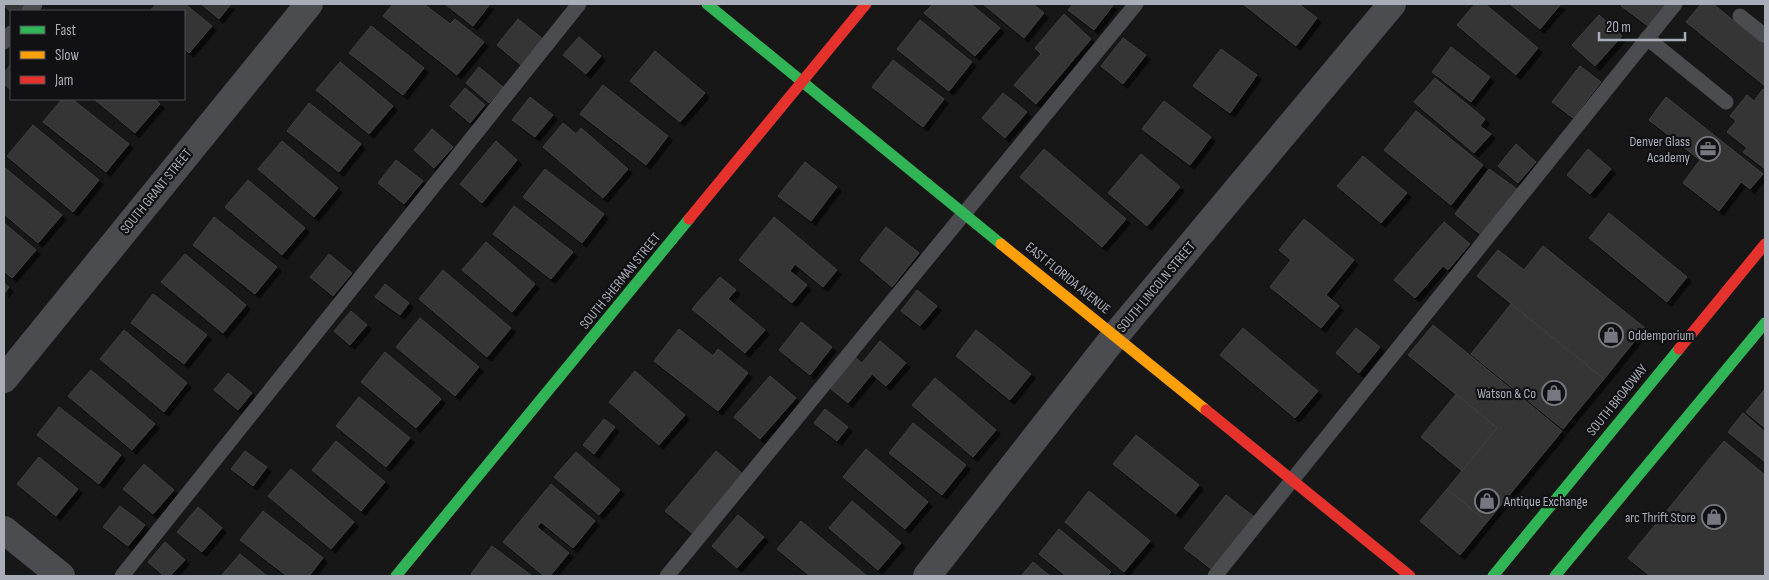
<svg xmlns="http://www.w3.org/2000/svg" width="1769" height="580" font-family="'Sofia Sans Condensed',sans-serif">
  <defs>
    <filter id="shadow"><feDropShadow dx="4.5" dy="4.5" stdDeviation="0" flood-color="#0009"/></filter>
  </defs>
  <rect width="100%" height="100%" fill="#171717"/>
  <g fill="#353536" stroke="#3f4043" filter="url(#shadow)">
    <path d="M4,4H32L27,11L11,12L4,6Z"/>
    <path d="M156,4H185L212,26L189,53L184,48V11H150Z"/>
    <path d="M201,4H231L219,19Z"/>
    <path d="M393,4H424L450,24L455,19L484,42L457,75L383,16Z"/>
    <path d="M445,4H490L473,26Z"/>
    <path d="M933,4H971L1000,28L975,56L924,13Z"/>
    <path d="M983,4H1033L1044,13L1024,38Z"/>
    <path d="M1073,4H1114L1094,30L1068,10Z"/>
    <path d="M1243,4H1299L1317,18L1296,46Z"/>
    <path d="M1475,4H1485L1538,48L1516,75L1457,25Z"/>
    <path d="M1510,4H1561L1540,29Z"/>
    <path d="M1623,4H1666L1648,26L1621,6Z"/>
    <path d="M1701,4H1713L1765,46V86L1686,22Z"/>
    <path d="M1064,14L1091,39L1036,104L1014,85L1041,54L1035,48Z"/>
    <path d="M1599,15L1622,36L1595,66L1572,45Z"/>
    <path d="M518,19L543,39L522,66L497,45Z"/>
    <path d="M920,20L972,62L949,91L897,49Z"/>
    <path d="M371,26L424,68L403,95L349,53Z"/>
    <path d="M579,37L601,56L586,74L563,55Z"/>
    <path d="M1123,38L1146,55L1123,84L1101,66Z"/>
    <path d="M1451,47L1490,77L1471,102L1432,72Z"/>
    <path d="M1221,49L1257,75L1230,113L1193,86Z"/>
    <path d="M655,51L705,93L680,122L630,81Z"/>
    <path d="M893,60L944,99L923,127L872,87Z"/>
    <path d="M340,62L393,106L369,134L316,90Z"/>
    <path d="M11,64V90L4,84V73Z"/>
    <path d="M1580,66L1601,82L1573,118L1552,102Z"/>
    <path d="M479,67L503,87L489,103L466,83Z"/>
    <path d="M1435,78L1485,119L1480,126L1491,134L1474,153L1414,102Z"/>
    <path d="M603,85L668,136L646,165L580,114Z"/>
    <path d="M465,88L485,105L470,123L450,106Z"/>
    <path d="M1763,89L1765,91V169L1743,152L1747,148L1727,132L1736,121L1730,116L1747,95L1754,101Z"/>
    <path d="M1003,93L1027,112L1005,138L982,118Z"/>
    <path d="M530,97L553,115L535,137L512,120Z"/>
    <path d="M1666,97L1763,174L1750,189L1741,182L1719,211L1683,183L1700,160L1649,120Z"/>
    <path d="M62,99H72L129,144L106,172L43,122Z"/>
    <path d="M94,99H154L160,104L135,133Z"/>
    <path d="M1164,101L1211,137L1190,165L1142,129Z"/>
    <path d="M309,103L361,144L339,172L287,131Z"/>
    <path d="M1416,111L1483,165L1451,205L1384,150Z"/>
    <path d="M563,123L576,134L581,128L628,169L603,198L543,147Z"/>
    <path d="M33,125L99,180L73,212L7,156Z"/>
    <path d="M432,129L453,147L434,168L414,150Z"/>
    <path d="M282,141L338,188L314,217L258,169Z"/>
    <path d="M496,141L517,160L482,203L460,184Z"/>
    <path d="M1516,144L1536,162L1518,183L1498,166Z"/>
    <path d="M1044,149L1126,219L1102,247L1020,177Z"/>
    <path d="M1588,149L1611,169L1590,194L1567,175Z"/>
    <path d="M1141,154L1180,187L1147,226L1108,193Z"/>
    <path d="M1363,156L1407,193L1381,223L1337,186Z"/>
    <path d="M396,160L423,181L404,204L378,183Z"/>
    <path d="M805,162L837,187L811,221L778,196Z"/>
    <path d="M4,167L62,215L38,243L4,214Z"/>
    <path d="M545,169L604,214L582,243L523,197Z"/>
    <path d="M1489,169L1517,189L1481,235L1455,214Z"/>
    <path d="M248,180L305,228L282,255L225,207Z"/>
    <path d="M514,206L573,252L551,279L493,234Z"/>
    <path d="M1609,213L1687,277L1667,302L1589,238Z"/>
    <path d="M214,217L277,267L255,294L193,245Z"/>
    <path d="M774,217L837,270L823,287L795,264L790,271L807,285L792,303L739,260Z"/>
    <path d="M1304,219L1354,260L1326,295L1339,306L1321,328L1270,287L1291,260L1279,250Z"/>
    <path d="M1444,222L1470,244L1448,270L1443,266L1415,298L1394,280Z"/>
    <path d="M4,223L36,250L12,278L4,271Z"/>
    <path d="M886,227L919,253L892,287L860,260Z"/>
    <path d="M486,242L535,284L512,312L462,270Z"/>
    <path d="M1543,246L1645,328L1604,379L1477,276L1498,250L1524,270Z"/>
    <path d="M185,254L246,305L223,333L161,282Z"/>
    <path d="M329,254L352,273L333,296L310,277Z"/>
    <path d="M443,270L511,328L487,357L419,299Z"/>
    <path d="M720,277L736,290L728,299L765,330L745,353L692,309Z"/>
    <path d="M4,283L9,287L4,294Z"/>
    <path d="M385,284L409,303L400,315L375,297Z"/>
    <path d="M917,290L937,306L920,326L901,311Z"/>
    <path d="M153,294L207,335L184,364L131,323Z"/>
    <path d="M1511,304L1604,379L1563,429L1471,354Z"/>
    <path d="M351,311L367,325L350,345L334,331Z"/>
    <path d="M420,318L479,367L455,396L396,347Z"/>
    <path d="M801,322L832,347L810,375L779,350Z"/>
    <path d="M1433,325L1562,431L1487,522L1447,489L1497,428L1408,355Z"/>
    <path d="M1243,328L1318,391L1295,418L1220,355Z"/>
    <path d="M1356,328L1380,347L1359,373L1336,353Z"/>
    <path d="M679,329L713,356L718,349L748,373L718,411L654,361Z"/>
    <path d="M124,330L187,383L164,412L100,359Z"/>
    <path d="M976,330L1031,374L1010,400L956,356Z"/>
    <path d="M880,341L906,363L886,386L872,374L848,403L830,388L855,357L862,363Z"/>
    <path d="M385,352L441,399L416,428L361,382Z"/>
    <path d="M91,370L155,424L132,450L68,396Z"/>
    <path d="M635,371L685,415L659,445L609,402Z"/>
    <path d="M228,373L252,393L238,410L214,390Z"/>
    <path d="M770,376L796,398L760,439L734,417Z"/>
    <path d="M935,378L996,430L973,457L912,405Z"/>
    <path d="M1765,389V428L1746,412Z"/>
    <path d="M1456,394L1497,428L1462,471L1421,437Z"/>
    <path d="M359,397L410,438L386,467L336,426Z"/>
    <path d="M59,407L121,455L99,484L37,435Z"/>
    <path d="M825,409L848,427L837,441L814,423Z"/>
    <path d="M1743,413L1765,432V462L1728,432Z"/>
    <path d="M604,419L615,427L594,454L583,445Z"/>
    <path d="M913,423L966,465L942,495L889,453Z"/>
    <path d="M1136,435L1199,485L1176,514L1113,464Z"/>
    <path d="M336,441L385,482L361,511L312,470Z"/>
    <path d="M1724,441L1765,475V576H1650L1628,558Z"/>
    <path d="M866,449L928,502L905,529L843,477Z"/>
    <path d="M245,451L267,467L253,486L231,469Z"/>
    <path d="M716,451L743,474L693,534L665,511Z"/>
    <path d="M576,452L620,490L599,515L554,477Z"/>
    <path d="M39,457L78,489L56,516L17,484Z"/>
    <path d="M144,464L174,490L153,514L123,489Z"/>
    <path d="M291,469L354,522L331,549L268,496Z"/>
    <path d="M551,484L595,521L573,548L541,522L537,527L569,553L550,576H544L503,542Z"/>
    <path d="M1447,489L1487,522L1460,555L1420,521Z"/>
    <path d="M1089,491L1150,541L1124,572L1065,522Z"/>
    <path d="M1226,495L1257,519L1215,572L1184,548Z"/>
    <path d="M852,501L901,543L878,570L829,528Z"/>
    <path d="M120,506L145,525L128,546L103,527Z"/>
    <path d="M198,507L222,528L202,552L177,532Z"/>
    <path d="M263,511L323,558L309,576H287L240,540Z"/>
    <path d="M738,515L764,537L737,568L712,546Z"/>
    <path d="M801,521L867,576H810L777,549Z"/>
    <path d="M1059,529L1111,572L1107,576H1066L1039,554Z"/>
    <path d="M165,542L185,560L170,576H164L148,562Z"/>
    <path d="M492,546L532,576H474L471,574Z"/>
    <path d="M240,554L267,576H221Z"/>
    <path d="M1033,562L1050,576H1021Z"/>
  </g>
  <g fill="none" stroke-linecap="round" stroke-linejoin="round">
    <g stroke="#4b4c50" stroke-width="15">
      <path d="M29,11L35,4"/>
      <path d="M1740,16L1765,36"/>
      <path d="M1647,38L1726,102"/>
      <path d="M4,42L11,33"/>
      <path d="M122,576L579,4"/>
      <path d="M667,576L1136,4"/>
      <path d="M1215,576L1675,4"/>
    </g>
    <g stroke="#4b4c50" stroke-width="28">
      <path d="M4,379L309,4"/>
      <path d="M4,530L61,576"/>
      <path d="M927,576L1115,336L1392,4"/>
    </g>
    <g stroke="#30b455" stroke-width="11">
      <path d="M707,4L1001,244"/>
      <path d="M396,576L689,219"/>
      <path d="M1493,576L1679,349"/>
      <path d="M1555,576L1765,323"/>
    </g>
    <path stroke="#ff9f0a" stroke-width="11" d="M1001,244L1206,410"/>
    <g stroke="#e5322d" stroke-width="11">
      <path d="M689,219L866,4"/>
      <path d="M1679,349L1765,244"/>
      <path d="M1206,410L1410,576"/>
    </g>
  </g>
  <defs>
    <symbol id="office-ring" viewBox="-11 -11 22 22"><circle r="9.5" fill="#111113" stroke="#757880" stroke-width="1.5"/><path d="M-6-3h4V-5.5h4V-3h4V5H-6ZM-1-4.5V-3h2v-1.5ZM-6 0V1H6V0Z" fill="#757880"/></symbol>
    <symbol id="shop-ring" viewBox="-11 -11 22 22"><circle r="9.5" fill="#111113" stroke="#757880" stroke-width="1.5"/><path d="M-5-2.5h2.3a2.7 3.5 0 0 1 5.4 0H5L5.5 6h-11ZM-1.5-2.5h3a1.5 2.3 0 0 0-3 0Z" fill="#757880"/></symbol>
  </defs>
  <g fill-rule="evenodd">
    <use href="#office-ring" x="1694" y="135" width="28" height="28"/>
    <use href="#shop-ring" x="1597" y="321" width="28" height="28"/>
    <use href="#shop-ring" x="1540" y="379" width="28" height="28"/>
    <use href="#shop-ring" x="1473" y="487" width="28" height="28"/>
    <use href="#shop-ring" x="1700" y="503" width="28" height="28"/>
  </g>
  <g text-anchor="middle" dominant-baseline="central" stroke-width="4.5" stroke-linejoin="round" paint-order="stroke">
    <g font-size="14" fill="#a8adb8" stroke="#111113" text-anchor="end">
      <text x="1690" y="141">Denver Glass<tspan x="1690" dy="16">Academy</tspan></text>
      <text x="1628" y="335" text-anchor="start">Oddemporium</text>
      <text x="1536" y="393">Watson &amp; Co</text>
      <text x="1504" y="501" text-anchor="start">Antique Exchange</text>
      <text x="1696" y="517">arc Thrift Store</text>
    </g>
    <g font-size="14" fill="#a8adb8" stroke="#111113">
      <text transform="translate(156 191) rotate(-51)">SOUTH GRANT STREET</text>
      <text transform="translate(1068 278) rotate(39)">EAST FLORIDA AVENUE</text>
      <text transform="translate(620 281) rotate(-51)">SOUTH SHERMAN STREET</text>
      <text transform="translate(1156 287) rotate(-50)">SOUTH LINCOLN STREET</text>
      <text transform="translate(1617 400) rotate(-51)">SOUTH BROADWAY</text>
    </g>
  </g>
  <rect width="1769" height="580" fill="none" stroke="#a8adb8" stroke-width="10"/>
  <rect x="10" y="10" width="175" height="90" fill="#111113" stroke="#4d4f55"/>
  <rect x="20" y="26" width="25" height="8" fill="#30b455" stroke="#4d4f55"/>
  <text x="55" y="35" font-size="15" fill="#a8adb8">Fast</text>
  <rect x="20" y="51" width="25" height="8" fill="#ff9f0a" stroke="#4d4f55"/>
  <text x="55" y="60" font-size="15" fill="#a8adb8">Slow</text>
  <rect x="20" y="76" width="25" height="8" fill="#e5322d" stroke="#4d4f55"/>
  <text x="55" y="85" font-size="15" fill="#a8adb8">Jam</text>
  <path d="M1599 32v8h86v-8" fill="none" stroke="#a8adb8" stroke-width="2.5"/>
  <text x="1606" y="32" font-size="15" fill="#a8adb8" stroke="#111113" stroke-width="4" paint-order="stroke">20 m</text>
</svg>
